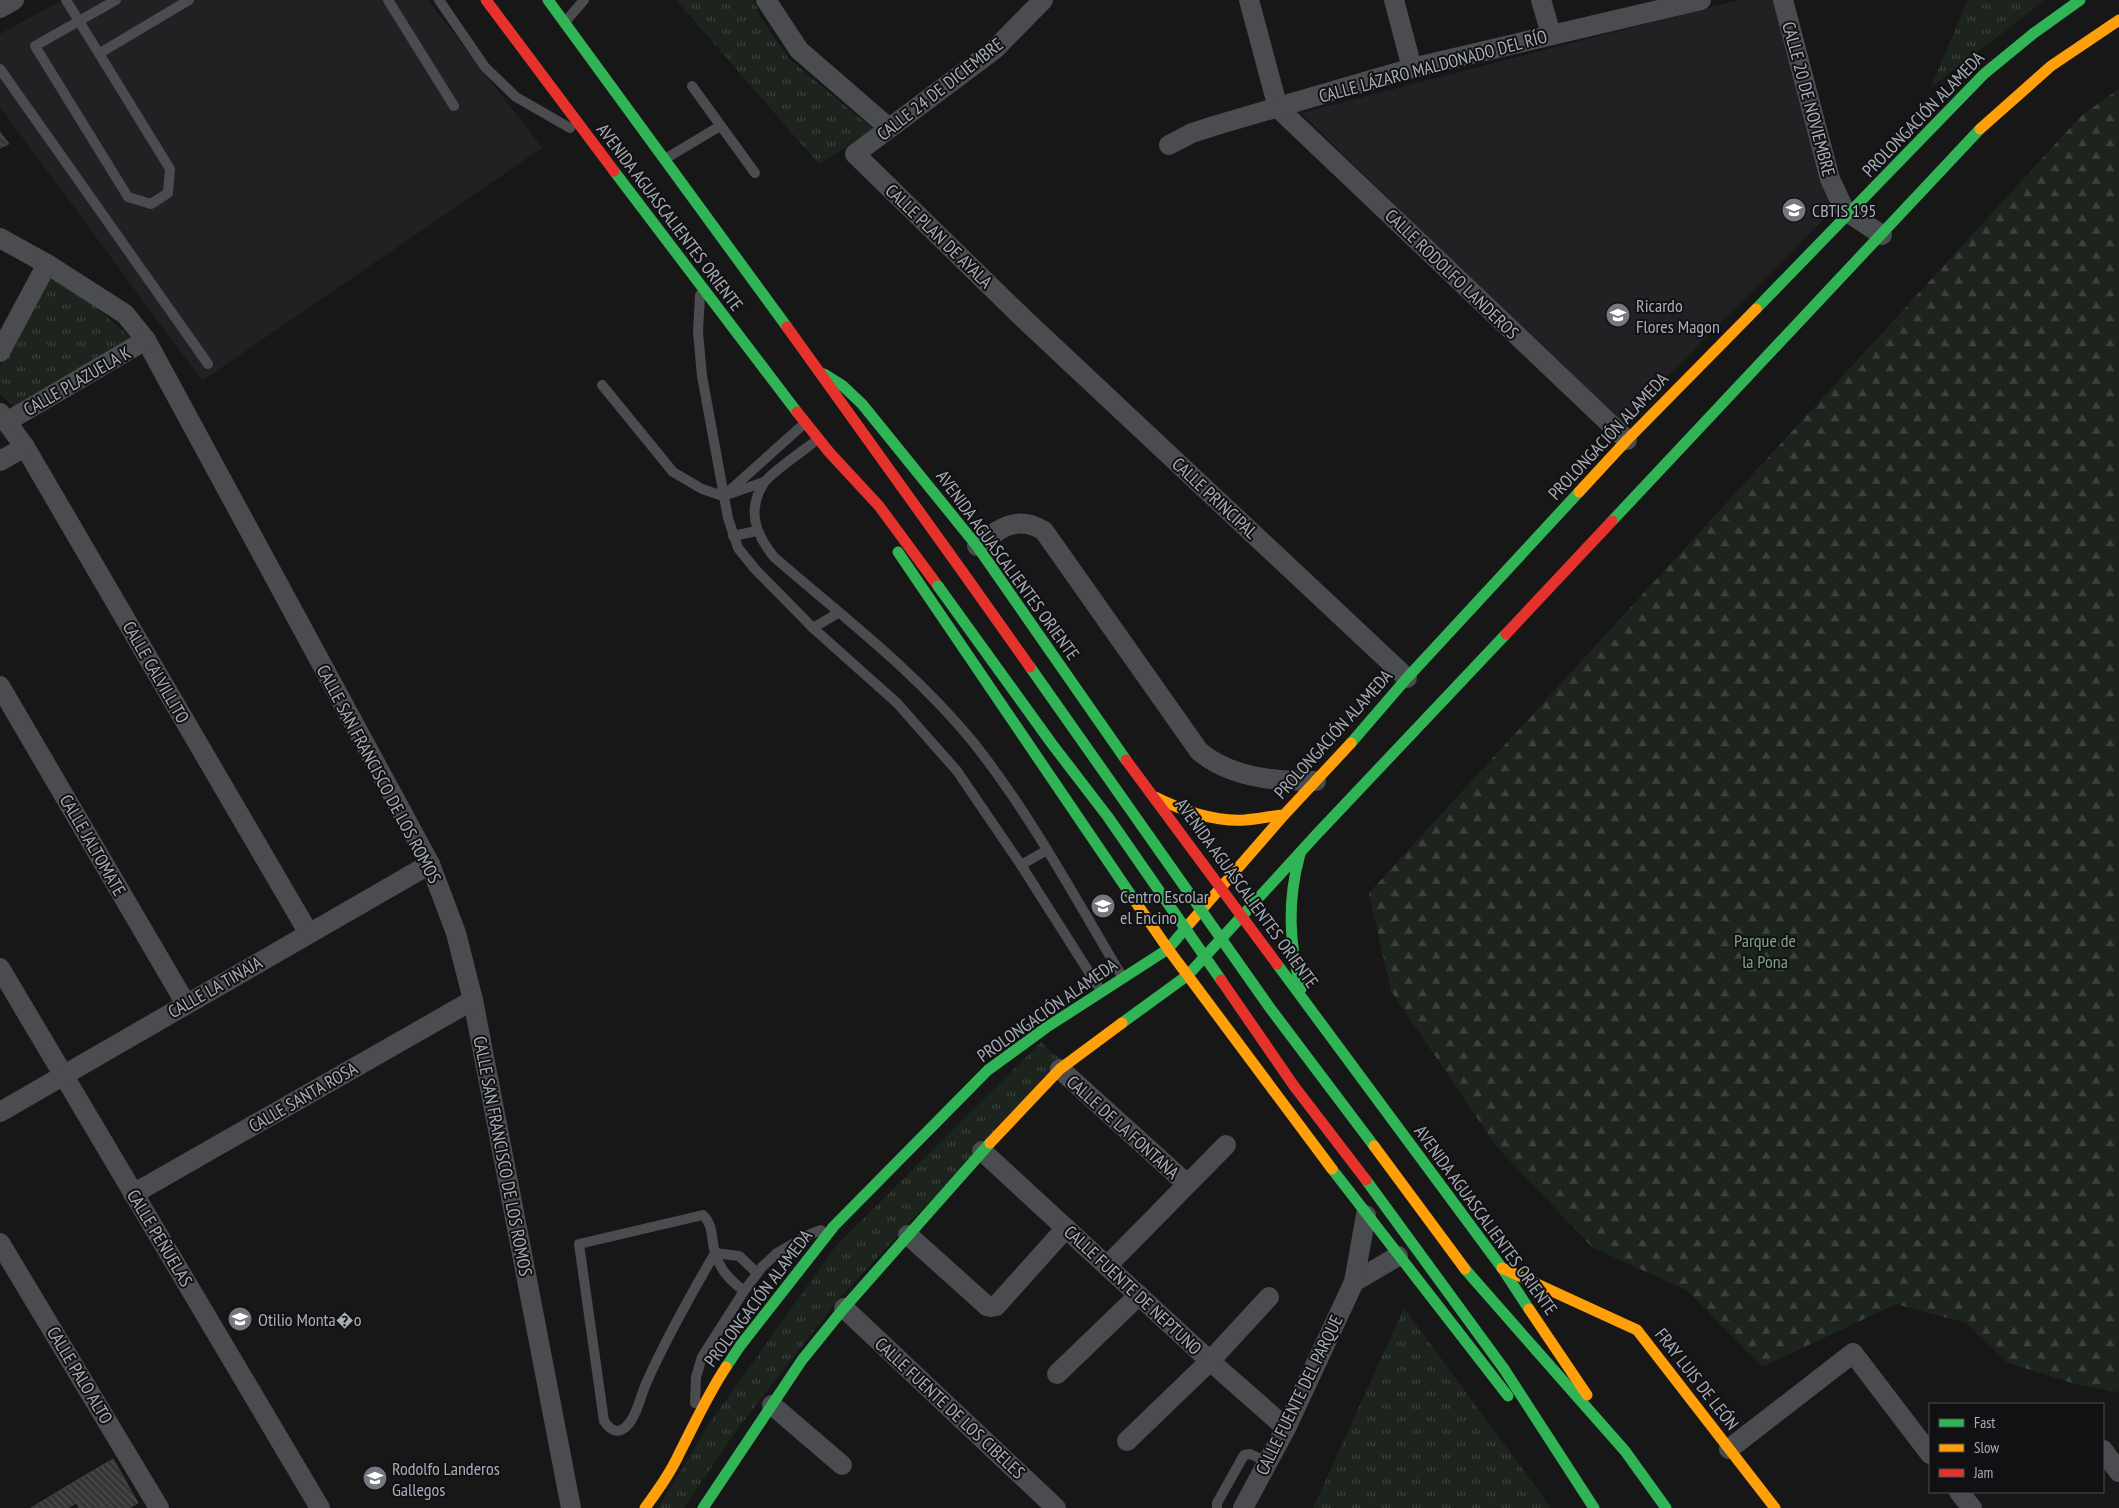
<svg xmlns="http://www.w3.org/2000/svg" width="2119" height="1508" font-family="'PT Sans Narrow',sans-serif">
  <defs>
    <pattern id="grass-tufts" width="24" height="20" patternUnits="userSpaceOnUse" patternTransform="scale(1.25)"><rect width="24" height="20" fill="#1d241e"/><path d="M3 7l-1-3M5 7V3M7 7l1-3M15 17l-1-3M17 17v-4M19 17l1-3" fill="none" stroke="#3b413d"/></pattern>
    <pattern id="forest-firs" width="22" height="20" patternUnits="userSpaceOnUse" patternTransform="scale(1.25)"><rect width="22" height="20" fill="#1d241e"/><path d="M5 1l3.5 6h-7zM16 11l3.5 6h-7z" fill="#3b413d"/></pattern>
    <pattern id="building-back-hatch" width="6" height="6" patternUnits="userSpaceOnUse" patternTransform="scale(1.25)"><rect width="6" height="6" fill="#353536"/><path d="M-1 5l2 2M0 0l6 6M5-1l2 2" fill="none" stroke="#4f5051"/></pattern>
  </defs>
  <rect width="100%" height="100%" fill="#171717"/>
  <g fill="#212123">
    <path d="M62,0H428L542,148L202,381L0,107V34Z"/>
    <path d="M1738,0H1783L1838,205L1619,425L1301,113Z"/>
  </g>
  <g fill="url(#grass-tufts)">
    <path d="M676,0H754L760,16L788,58L874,130L819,164Z"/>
    <path d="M1968,0H2045L1930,88Z"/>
    <path d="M49,277L93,305L131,338L16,409L0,394V367Z"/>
    <path d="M1041,1042L1062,1061L841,1296L738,1428L684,1508H658L711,1421L835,1247Z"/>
    <path d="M1404,1308L1551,1508H1313Z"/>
  </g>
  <path fill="url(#forest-firs)" d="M2119,89V1392L2079,1385L2008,1363L1966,1323L1896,1304L1762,1367L1688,1291L1592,1247L1497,1147L1391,991L1369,893L2081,116Z"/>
  <g fill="url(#building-back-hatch)" stroke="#3f4043">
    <path d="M0,132L9,144L0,148Z"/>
    <path d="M113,1459L123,1476L76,1503L67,1486Z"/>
    <path d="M123,1476L130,1489L98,1508H79L76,1503Z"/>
    <path d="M67,1486L76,1503L68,1508H31Z"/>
    <path d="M130,1489L138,1503L129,1508H98Z"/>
  </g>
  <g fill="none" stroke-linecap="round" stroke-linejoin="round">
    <g stroke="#4b4c50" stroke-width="10">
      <path d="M66,0L170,169L168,193L151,204L128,197L35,46L116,0"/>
      <path d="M388,0L454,106"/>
      <path d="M439,0L485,67L516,97L570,128"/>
      <path d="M565,22L584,0"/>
      <path d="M100,53L189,0"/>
      <path d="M0,69L208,364"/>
      <path d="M692,86L755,173"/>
      <path d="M665,159L720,126"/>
      <path d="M700,295L698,332L702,376L728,518L738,548L755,569L813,628L897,703L957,771L1021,865L1101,991"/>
      <path d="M602,385L673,472L702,489L723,496L764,482"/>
      <path d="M818,439C806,449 770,473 764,483C746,510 756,535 774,557C842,616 916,672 973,742C1031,815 1075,898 1123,978"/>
      <path d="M728,492L805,423"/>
      <path d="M733,536L757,531"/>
      <path d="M813,628L838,613"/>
      <path d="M1021,865L1047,850"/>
      <path d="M715,1253C690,1296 665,1340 645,1386C640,1398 635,1422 623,1429C615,1434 608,1427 604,1421L579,1244L703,1215C714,1226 711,1239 715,1253C720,1270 730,1280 744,1291"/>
      <path d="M715,1253L739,1256L757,1273"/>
      <path d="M695,1403L696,1377L702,1357L744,1291L762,1267L777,1253L806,1236L821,1230"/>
      <path d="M1217,1508V1503L1244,1455L1250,1454L1268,1462"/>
    </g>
    <g stroke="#4b4c50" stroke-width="20">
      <path d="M766,0L799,50L889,128"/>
      <path d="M1043,0L995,49L855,154L1023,318L1407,678"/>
      <path d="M1249,0L1278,108L1627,440"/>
      <path d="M1394,0L1412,68"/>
      <path d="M1541,0L1551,34"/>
      <path d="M1783,0L1830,179L1843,207L1850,214L1882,235"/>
      <path d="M0,8L14,0"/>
      <path d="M1169,145L1192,133L1217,125L1412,68L1701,0"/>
      <path d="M0,238L47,264L125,314L146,340L430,864L456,933L473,1000L571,1508"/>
      <path d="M0,352L47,264"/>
      <path d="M0,413L25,447L308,932"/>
      <path d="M8,421L146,340"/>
      <path d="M0,461L25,447"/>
      <path d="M977,546C999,529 1016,514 1044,531L1199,751C1230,778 1277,782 1316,781"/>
      <path d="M0,686L186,1004"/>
      <path d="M0,968L320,1508"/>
      <path d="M1060,1069L1187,1184"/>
      <path d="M0,1112L430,864"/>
      <path d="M982,1151L1210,1361L1286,1428"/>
      <path d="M133,1194L473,1000"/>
      <path d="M908,1235L987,1306L991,1307L996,1306L1066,1228"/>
      <path d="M0,1243L159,1508"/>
      <path d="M1107,1266L1226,1145"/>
      <path d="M1354,1282L1398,1256"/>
      <path d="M844,1308L1056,1508"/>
      <path d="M1057,1374L1139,1295"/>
      <path d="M772,1405L842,1465"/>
      <path d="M1127,1441L1210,1361L1269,1297"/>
      <path d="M1729,1449L1853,1353L1930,1454"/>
      <path d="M2103,1450L2119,1472"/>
      <path d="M1959,1492L1972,1508"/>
      <path d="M1243,1508L1286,1428L1354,1282L1366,1215"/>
    </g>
    <g stroke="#30b455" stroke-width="11">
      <path d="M548,0L787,327"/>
      <path d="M614,171L797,412"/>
      <path d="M1756,309L1984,74L2034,33L2080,0"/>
      <path d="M824,374L843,386L862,404L977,546L1126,760"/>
      <path d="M1612,521L1980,129"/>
      <path d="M898,552L1137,904"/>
      <path d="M1351,743L1407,678L1579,492"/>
      <path d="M1300,854C1287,900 1289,943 1301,989"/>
      <path d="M1277,964L1502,1268L1529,1309"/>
      <path d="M1122,1023L1188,975L1316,835L1506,634"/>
      <path d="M1332,1169L1508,1396"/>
      <path d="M1536,1350L1625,1451L1666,1508"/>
      <path d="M726,1367L740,1346L834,1226L988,1070L1047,1027L1168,949L1190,923"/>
      <path d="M1504,1369L1594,1508"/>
      <path d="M703,1508L802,1360L844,1308L990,1143"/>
    </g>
    <g stroke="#ff9f0a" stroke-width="11">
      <path d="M1980,129L2051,66L2119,20"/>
      <path d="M1579,492L1627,440L1756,309"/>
      <path d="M1155,797C1183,811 1213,822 1245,820C1258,819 1271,816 1284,815"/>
      <path d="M1137,904L1168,949L1332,1169"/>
      <path d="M1190,923L1284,815L1351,743"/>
      <path d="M990,1143L1060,1069L1122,1023"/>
      <path d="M1502,1268L1637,1330L1775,1508"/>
      <path d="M1529,1309L1587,1395"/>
      <path d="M645,1508C658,1490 671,1472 680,1452C695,1423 708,1394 726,1367"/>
    </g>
    <g stroke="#e5322d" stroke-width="11">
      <path d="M486,0L614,171"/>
      <path d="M787,327L962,571"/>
      <path d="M797,412L829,452L879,506L938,586"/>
      <path d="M1506,634L1612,521"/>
      <path d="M1126,760L1277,964"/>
    </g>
    <g stroke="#30b455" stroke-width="11">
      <path d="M938,586L1052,744L1108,817L1221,980"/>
      <path d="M1030,667L1270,1008L1374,1146"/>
      <path d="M1366,1180L1504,1369"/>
      <path d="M1465,1269L1536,1350"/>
    </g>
    <path stroke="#ff9f0a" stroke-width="11" d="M1374,1146L1465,1269"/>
    <g stroke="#e5322d" stroke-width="11">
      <path d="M962,571L1030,667"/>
      <path d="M1221,980L1294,1086L1366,1180"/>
    </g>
  </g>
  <defs>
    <symbol id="school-disc" viewBox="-11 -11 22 22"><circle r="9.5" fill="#757880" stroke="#111113"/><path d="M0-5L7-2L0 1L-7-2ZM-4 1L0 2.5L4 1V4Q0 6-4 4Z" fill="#fff"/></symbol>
    <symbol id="university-disc" viewBox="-11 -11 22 22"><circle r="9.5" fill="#757880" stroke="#111113"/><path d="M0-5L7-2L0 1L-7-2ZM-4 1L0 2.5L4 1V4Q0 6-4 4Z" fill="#fff"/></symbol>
  </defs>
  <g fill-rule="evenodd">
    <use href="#school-disc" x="1780" y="196" width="28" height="28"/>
    <use href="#school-disc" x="1604" y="301" width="28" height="28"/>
    <use href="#university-disc" x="1089" y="892" width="28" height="28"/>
    <use href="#school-disc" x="226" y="1305" width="28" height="28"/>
    <use href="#school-disc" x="361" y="1464" width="28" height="28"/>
  </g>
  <g text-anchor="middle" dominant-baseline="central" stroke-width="4" stroke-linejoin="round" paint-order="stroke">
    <g font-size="18" fill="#a8adb8" stroke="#111113">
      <text transform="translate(1433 66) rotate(-15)">CALLE LÁZARO MALDONADO DEL RÍO</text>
      <text transform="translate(940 89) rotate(-38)">CALLE 24 DE DICIEMBRE</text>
      <text transform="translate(1809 99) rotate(75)">CALLE 20 DE NOVIEMBRE</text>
      <text transform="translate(1923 114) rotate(-46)">PROLONGACIÓN ALAMEDA</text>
      <text transform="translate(670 217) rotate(53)">AVENIDA AGUASCALIENTES ORIENTE</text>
      <text transform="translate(939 236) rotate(44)">CALLE PLAN DE AYALA</text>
      <text transform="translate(1452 274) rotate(44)">CALLE RODOLFO LANDEROS</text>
      <text transform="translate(77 381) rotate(-30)">CALLE PLAZUELA K</text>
      <text transform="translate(1608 436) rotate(-47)">PROLONGACIÓN ALAMEDA</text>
      <text transform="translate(1215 498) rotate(43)">CALLE PRINCIPAL</text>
      <text transform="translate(1008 565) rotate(54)">AVENIDA AGUASCALIENTES ORIENTE</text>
      <text transform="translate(156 672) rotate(60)">CALLE CALVILLITO</text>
      <text transform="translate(1333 734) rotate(-48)">PROLONGACIÓN ALAMEDA</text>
      <text transform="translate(379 774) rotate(62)">CALLE SAN FRANCISCO DE LOS ROMOS</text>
      <text transform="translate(93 845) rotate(60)">CALLE JALTOMATE</text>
      <text transform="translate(1247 893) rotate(54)">AVENIDA AGUASCALIENTES ORIENTE</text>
      <text transform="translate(215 987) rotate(-30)">CALLE LA TINAJA</text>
      <text transform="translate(1047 1010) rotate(-35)">PROLONGACIÓN ALAMEDA</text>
      <text transform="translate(303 1097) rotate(-30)">CALLE SANTA ROSA</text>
      <text transform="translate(1123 1127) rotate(42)">CALLE DE LA FONTANA</text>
      <text transform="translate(503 1156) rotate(79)">CALLE SAN FRANCISCO DE LOS ROMOS</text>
      <text transform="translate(1486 1220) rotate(54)">AVENIDA AGUASCALIENTES ORIENTE</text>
      <text transform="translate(160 1238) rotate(59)">CALLE PEÑUELAS</text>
      <text transform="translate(1133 1290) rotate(43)">CALLE FUENTE DE NEPTUNO</text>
      <text transform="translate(758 1298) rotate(-53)">PROLONGACIÓN ALAMEDA</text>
      <text transform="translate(80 1375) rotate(59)">CALLE PALO ALTO</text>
      <text transform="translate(1697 1379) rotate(52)">FRAY LUIS DE LEÓN</text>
      <text transform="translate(1299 1395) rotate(-64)">CALLE FUENTE DEL PARQUE</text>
      <text transform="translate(950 1408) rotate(43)">CALLE FUENTE DE LOS CIBELES</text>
    </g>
    <g font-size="18" fill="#a8adb8" stroke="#111113" text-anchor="start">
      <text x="1812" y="210">CBTIS 195</text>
      <text x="1636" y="305">Ricardo<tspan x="1636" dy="21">Flores Magon</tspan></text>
      <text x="1120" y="896">Centro Escolar<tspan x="1120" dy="21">el Encino</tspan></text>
      <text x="258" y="1319">Otilio Monta�o</text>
      <text x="392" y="1468">Rodolfo Landeros<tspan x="392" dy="21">Gallegos</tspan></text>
    </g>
    <g font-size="18" fill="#7fa381" stroke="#111113">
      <text x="1765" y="940">Parque de<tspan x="1765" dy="21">la Pona</tspan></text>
    </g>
  </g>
  <rect x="1929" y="1403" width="175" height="90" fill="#111113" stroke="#4d4f55"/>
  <rect x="1939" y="1419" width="25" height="8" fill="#30b455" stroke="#4d4f55"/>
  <text x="1974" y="1428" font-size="15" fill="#a8adb8">Fast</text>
  <rect x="1939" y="1444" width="25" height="8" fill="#ff9f0a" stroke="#4d4f55"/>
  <text x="1974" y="1453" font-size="15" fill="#a8adb8">Slow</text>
  <rect x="1939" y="1469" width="25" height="8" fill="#e5322d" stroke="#4d4f55"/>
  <text x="1974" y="1478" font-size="15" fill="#a8adb8">Jam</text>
</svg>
